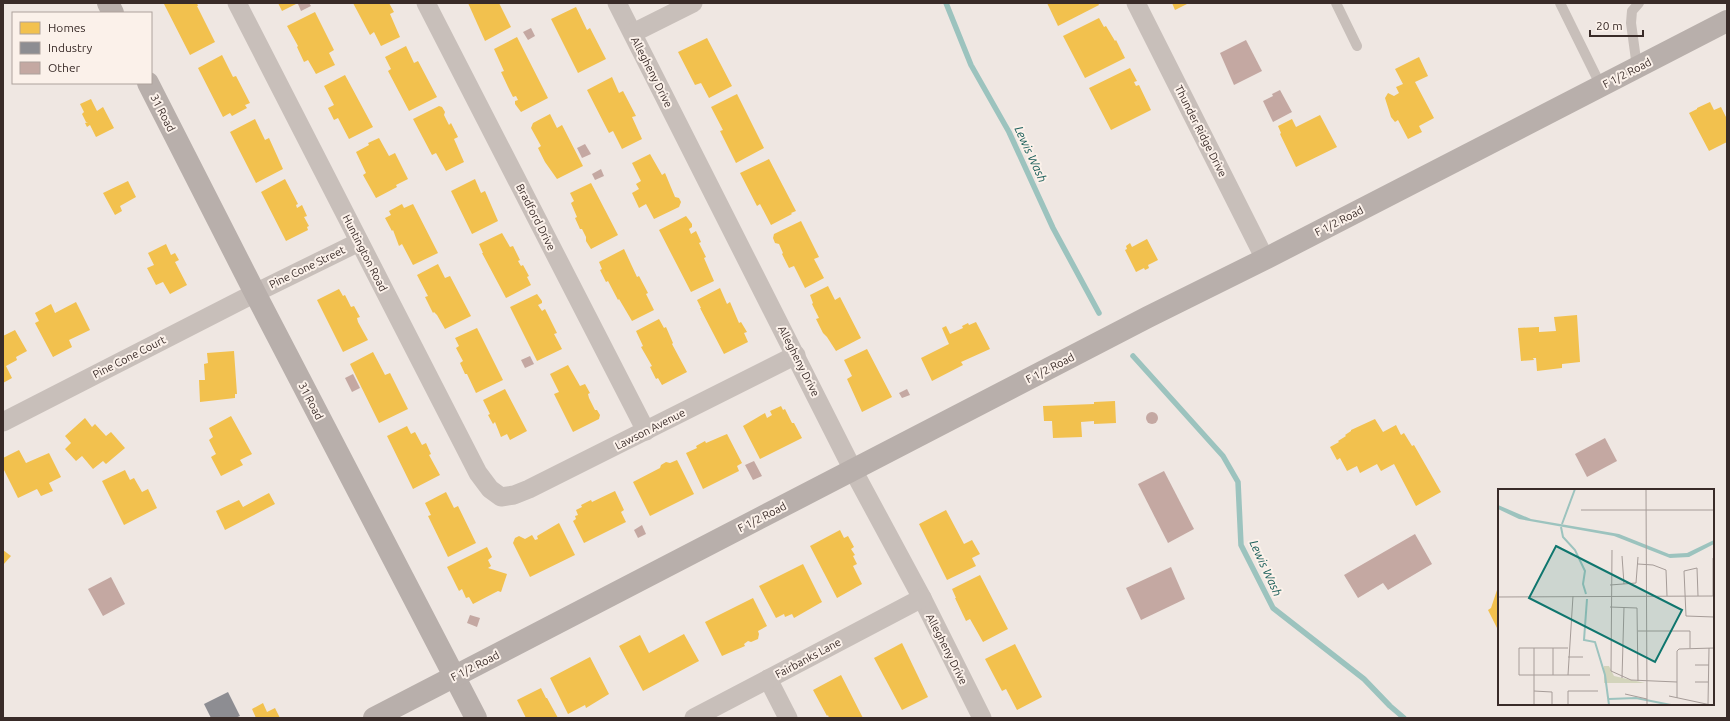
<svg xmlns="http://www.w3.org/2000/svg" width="1730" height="721" font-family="Ubuntu,sans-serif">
  <rect width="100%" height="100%" fill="#efe7e2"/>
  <g fill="#f2c14e">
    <path d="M166,3H197L198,6H197L215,42L190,55L164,4Z"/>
    <path d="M278,3H298L282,11Z"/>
    <path d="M353,3H389L394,12L390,14L400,37L381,46L374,32L370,35Z"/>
    <path d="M468,3H499L511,27L485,41Z"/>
    <path d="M1047,3H1098L1099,5L1058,26Z"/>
    <path d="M1172,3H1189L1175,10Z"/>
    <path d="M576,7L587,30L590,28L606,59L578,73L551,19Z"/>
    <path d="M315,12L334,50L329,53L335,65L316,74L308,60L304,62L297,47L298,46L287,26Z"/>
    <path d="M1099,18L1104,27L1106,26L1115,41L1116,40L1125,58L1085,78L1063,36Z"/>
    <path d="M517,37L548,98L521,112L515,104V101L518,100L516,96L513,97L508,87L501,72L504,71L494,49Z"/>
    <path d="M707,38L732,86L709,98L701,83L695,85L678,52Z"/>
    <path d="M406,46L414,63L418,61L437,97L409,111L388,71L391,69L385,57Z"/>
    <path d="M222,55L233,77L236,76L250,103L245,105L247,108L232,116L230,113L223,117L198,68Z"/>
    <path d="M1419,57L1428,76L1415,82L1434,118L1419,126L1422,132L1408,139L1398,120L1395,122L1391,117L1385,98L1388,93L1394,96L1399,93L1396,87L1403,84L1395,69Z"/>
    <path d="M1130,68L1137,81L1134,82L1136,86L1139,85L1151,110L1111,130L1089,88Z"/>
    <path d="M345,75L373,127L349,139L338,118L334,120L328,108L334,105L324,86Z"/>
    <path d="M612,77L619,93L623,91L636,116L632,117L642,139L622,149L613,131L609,133L587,90Z"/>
    <path d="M737,94L764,148L736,163L720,131L723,130L711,107Z"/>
    <path d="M91,99L97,111L103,107L114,128L96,137L90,125L87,127L85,123L88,122H86L82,114L84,112L80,104Z"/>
    <path d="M1710,102L1714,110L1721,107L1727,119V142L1709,151L1689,113L1697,109V108Z"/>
    <path d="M439,106L442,107L445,112L444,115L449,125L451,123L458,137L454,139L464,162L446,171L436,153L432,155L413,119Z"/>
    <path d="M550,114L557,128L562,125L583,166L557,179L545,162L538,148L541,146L531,128L533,123Z"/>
    <path d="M1320,115L1337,147L1296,167L1280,134L1281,133L1278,126L1292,119L1296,127Z"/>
    <path d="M255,119L265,140L269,138L283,169L256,183L230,132Z"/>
    <path d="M379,138L389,156L395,153L408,179L396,185L397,187L376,198L363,175L366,173L356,152L369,145L368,143Z"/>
    <path d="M650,154L662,175L665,173L675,197L679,198L681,202L679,207L654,219L646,204L639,208L632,193L639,189L636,184L641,181L632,163Z"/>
    <path d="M769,159L796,211L791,213L792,214L771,225L760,204L757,206L740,173Z"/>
    <path d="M285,179L298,204L296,205L297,208L302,205L307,216L304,217L309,226L307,227L308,230L286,241L261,192Z"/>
    <path d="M475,179L481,193L485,191L498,221L472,234L451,191Z"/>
    <path d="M128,181L136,197L120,206L122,211L115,215L103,193Z"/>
    <path d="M591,183L618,235L591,249L586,241V237L582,229H580L575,218L577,217L571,203L574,201L570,193Z"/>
    <path d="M402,204L404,208L413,204L438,253L413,265L402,244L399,246L393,230L392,231L385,218L391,215L389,211Z"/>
    <path d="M686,216L692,224V227L689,229L691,234L696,231L701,242L699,243L706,257L704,258L714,281L691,292L659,230Z"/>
    <path d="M801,221L819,257L814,259L824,278L805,288L794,266L789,268L782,254L783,253L779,244L775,243L773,238L774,234Z"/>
    <path d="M502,233L510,247L513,246L520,260L518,261L521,266L523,265L529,276L527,277L531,285L506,298L482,253H483L479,244Z"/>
    <path d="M1147,239L1158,260L1148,265L1149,268L1145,270L1144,268L1136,272L1125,250L1127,249L1126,246L1130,243L1132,247Z"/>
    <path d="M166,244L171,255L175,253L179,260L175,262L187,285L170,294L163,282L156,285L147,268L154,265L148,253Z"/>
    <path d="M624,249L637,277L639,276L648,293L646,294L654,310L632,321L619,299L618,300L608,281L606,282L600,270L602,269L599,262Z"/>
    <path d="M438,264L445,278L450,276L471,316L445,329L437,315L434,312L433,313L425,297L428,296L417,275Z"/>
    <path d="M828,286L835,300L840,297L861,338L836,351L827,337L823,333L816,319L819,318L812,304L813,303L810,295Z"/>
    <path d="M720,288L727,304L730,302L739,323L741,322L747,332L744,333L748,342L724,354L700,308H701L697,300Z"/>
    <path d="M339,289L343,296L345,295L351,307L354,306L360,317L357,318L358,322L368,340L343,352L317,300Z"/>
    <path d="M537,294L542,301V303L538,305L542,311L545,309L557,333L554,334L562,349L537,361L510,307Z"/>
    <path d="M76,302L90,330L69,340L72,347L53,357L35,323L39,321L35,313L51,304L55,313Z"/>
    <path d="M1577,315L1580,362L1562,364V368L1537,371L1536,358H1533L1534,360L1521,361L1518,328L1539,327V332L1556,331L1554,317Z"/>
    <path d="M659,319L664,328L666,327L673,343L672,344L687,372L662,385L658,378L656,379L650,367L652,366L641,347L643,346L636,331Z"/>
    <path d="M976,322L990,349L961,362L963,365L932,381L921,358L949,344L942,328L946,326L950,334L963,328L962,326L968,323L969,325Z"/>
    <path d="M477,328L503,380L476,393L467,374H465L460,363L463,361L456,348L459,346L455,338Z"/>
    <path d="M15,330L27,351L16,357L17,360L6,366L12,378L3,383V336Z"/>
    <path d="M867,349L892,397L862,412L847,379L852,376L844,360Z"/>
    <path d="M234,351L237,394H235V398L200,402L199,380H205L204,364L208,363L207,353Z"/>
    <path d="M373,352L385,375L390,373L408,409L379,423L350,364Z"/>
    <path d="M568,365L580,386L585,384L590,393L588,394L589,398L595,410H597L600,415L599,419L573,432L554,394L559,392L550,374Z"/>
    <path d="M505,389L527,431L510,440L507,434L501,437L495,422L493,424L488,415L490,414L483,400Z"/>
    <path d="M1115,401L1116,423L1094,424V421L1081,422L1082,437L1053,438L1052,421H1044L1043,406L1094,404V402Z"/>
    <path d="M781,406L783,410L785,409L792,423H794L802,438L760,459L743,426L765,413L767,418L772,415L770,411Z"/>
    <path d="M231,416L252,454L240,460L243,465L221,476L211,457L216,454L209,440L213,437L209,428Z"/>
    <path d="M85,418L92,427L95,424L106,436L111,432L125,448L106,464L103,461L93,469L82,456L76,461L65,449L71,443L65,436Z"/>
    <path d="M1375,419L1383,432L1396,425L1401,435L1404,433L1412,446L1414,445L1441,492L1416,506L1394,464L1381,471L1377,464L1360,473L1357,466L1347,471L1340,458L1337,460L1330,447L1339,442L1338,441L1346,436L1345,435L1351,431V430Z"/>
    <path d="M407,426L411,434L415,432L422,445L426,443L431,454L429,455L440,475L413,489L387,436Z"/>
    <path d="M727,434L742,463L737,466L739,471L703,489L686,453L697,448L696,446L705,441L706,443Z"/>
    <path d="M19,450L26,463L49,453L61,477L49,483L53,491L41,496L37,489L18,498L3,468V458Z"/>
    <path d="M677,460L694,494L650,516L633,482L660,468L661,465L666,462L670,463Z"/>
    <path d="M125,470L130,480L134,478L142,492L148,489L157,508L124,525L102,481Z"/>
    <path d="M615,491L624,510L621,512L626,522L584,543L573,521L576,519L575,516L578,515L576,510L582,507L581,505L591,500L592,502Z"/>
    <path d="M446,492L454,508L458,506L476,543L448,557L428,516L431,515L425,503Z"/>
    <path d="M269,493L275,504L225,530L216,511L239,500L243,507Z"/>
    <path d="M946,510L964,544L972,540L980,554L972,558L976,566L947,580L919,524Z"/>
    <path d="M559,523L575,555L530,577L513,543L515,538L519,536L525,539L532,535L535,540L538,539L537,536Z"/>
    <path d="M840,530L844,538L848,536L854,547L851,549L855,555L853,556L857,564L853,566L862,584L837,598L810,546Z"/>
    <path d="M487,547L492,557L488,560L491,566L488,568L507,574L501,592L498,591L473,604L469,597L466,598L462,589L459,591L447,567Z"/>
    <path d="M3,550L11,556L3,565Z"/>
    <path d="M803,564L822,602L794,618L792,614L785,617L784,614L776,618L759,586Z"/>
    <path d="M980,575L1008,629L983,642L970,619L966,621L955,598H956L952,589Z"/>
    <path d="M1499,584V629L1498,630L1488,610L1491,608Z"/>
    <path d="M753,598L767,626L758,631L759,634L758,639L751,642L748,641L744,644L745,646L722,656L705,622Z"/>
    <path d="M684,634L699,661L643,691L619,646L640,635L649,653Z"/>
    <path d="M902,643L928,697L902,710L874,658Z"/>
    <path d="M1015,644L1042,697L1017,710L1006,689L1002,691L985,659Z"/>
    <path d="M590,657L609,694L586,708L585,705L568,714L550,678Z"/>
    <path d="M841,675L863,718H829L828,715L827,716L813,690Z"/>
    <path d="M541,688L546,698H547L558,718H526L517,700Z"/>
    <path d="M263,703L267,712L275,708L280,718H256L252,709Z"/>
  </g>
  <path fill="#8d8d92" d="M228,692L240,716L235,718H211L204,704Z"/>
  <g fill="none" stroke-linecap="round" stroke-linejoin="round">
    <g stroke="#9cc3be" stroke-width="5.5">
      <path d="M946,3L971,65L1009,132L1053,228L1099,313"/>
      <path d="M1133,356L1223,456L1238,482L1241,545L1273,608L1364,679L1390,706L1404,718"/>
    </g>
  </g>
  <g fill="#c4a8a2">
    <path d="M300,3H309L311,6L301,11L298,4Z"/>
    <path d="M531,28L535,36L528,40L523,32Z"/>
    <path d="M1246,40L1262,71L1234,85L1220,53Z"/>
    <path d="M1280,90L1292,112L1273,122L1263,101L1273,96L1272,94Z"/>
    <path d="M585,144L591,154L582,158L577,148Z"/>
    <path d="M601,169L604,176L595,180L592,174Z"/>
    <path d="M530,356L534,364L525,368L521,360Z"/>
    <path d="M353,374L360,388L352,392L345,378Z"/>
    <path d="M907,389L910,395L902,398L899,393Z"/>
    <circle cx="1152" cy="418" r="6"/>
    <path d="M1605,438L1617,461L1587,477L1575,454Z"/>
    <path d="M754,461L762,476L753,480L745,465Z"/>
    <path d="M1164,471L1194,529L1168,543L1138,484Z"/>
    <path d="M642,525L646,534L638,538L634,530Z"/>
    <path d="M1415,534L1432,564L1388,590L1383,583L1358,598L1344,575Z"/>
    <path d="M1171,567L1185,599L1141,620L1126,588Z"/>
    <path d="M111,577L125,604L103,616L88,589Z"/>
    <path d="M470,615L480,618L477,627L467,623Z"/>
  </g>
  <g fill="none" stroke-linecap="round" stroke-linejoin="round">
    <g stroke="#c8bfba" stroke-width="10">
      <path d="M1336,3L1357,46"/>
      <path d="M1560,3L1601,86"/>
      <path d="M1637,67L1631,23L1632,11L1639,3"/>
    </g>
    <g stroke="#c8bfba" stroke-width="19">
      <path d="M237,3L478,473L490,489L501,497L514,495L529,489L796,355"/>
      <path d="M426,3L646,431"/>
      <path d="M617,3L853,470L922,598L982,718"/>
      <path d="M1136,3L1265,259"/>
      <path d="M633,33L693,3"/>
      <path d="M3,422L255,293L359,242"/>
      <path d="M768,679L788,718"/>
      <path d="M694,718L922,598"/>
    </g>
    <g stroke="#b8afab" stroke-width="22">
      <path d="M108,3L113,13"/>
      <path d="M148,83L255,293L476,718"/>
      <path d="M374,718L1148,317L1265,259L1727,21"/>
    </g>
  </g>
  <g text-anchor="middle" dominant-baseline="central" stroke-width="4" stroke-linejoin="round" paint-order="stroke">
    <g font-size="11" fill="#392b28" stroke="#fbf1ea">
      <text transform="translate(652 72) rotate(63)">Allegheny Drive</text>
      <text transform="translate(1627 73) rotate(-27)">F 1/2 Road</text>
      <text transform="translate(163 113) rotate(63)">31 Road</text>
      <text transform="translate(1201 131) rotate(63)">Thunder Ridge Drive</text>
      <text transform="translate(536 217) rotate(63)">Bradford Drive</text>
      <text transform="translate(1339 221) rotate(-27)">F 1/2 Road</text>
      <text transform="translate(365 253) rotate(63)">Huntington Road</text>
      <text transform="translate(307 267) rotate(-26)">Pine Cone Street</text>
      <text transform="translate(129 357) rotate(-27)">Pine Cone Court</text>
      <text transform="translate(799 361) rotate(63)">Allegheny Drive</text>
      <text transform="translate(1050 368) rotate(-27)">F 1/2 Road</text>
      <text transform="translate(311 401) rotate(63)">31 Road</text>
      <text transform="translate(650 429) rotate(-27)">Lawson Avenue</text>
      <text transform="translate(762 517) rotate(-27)">F 1/2 Road</text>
      <text transform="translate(947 649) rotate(63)">Allegheny Drive</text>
      <text transform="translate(808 658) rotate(-28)">Fairbanks Lane</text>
      <text transform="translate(475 666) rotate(-27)">F 1/2 Road</text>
    </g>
    <g font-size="12" font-style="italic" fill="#1a5e59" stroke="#fbf1ea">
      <text transform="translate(1031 154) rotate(65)">Lewis Wash</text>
      <text transform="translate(1266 568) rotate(65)">Lewis Wash</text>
    </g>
  </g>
  <g transform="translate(1498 489)">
    <rect width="216" height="216" fill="#efe7e2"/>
    <path d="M106,177H111L116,187L147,194H106Z" fill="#d3d4bb"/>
    <path d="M0,16L33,30L121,45L171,65L189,64L216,51V55L191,68L172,69L116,47L21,30L0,20Z" fill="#9cc3be"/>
    <path fill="none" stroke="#9cc3be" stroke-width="2" d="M64,35L77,0M63,38L65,48L77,61L87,82L85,95L88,105M89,110L86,151L97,153L107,186L111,216M111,210L138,209L173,216"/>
    <path fill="none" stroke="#a69c98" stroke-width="1" d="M148,0L149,216M83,21H216M114,61L113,182L133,191L179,193M124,67L126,95M140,75L155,76L168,81L169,107M112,96L138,94L140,68M200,107L199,79L186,82L188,127L216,128M215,107V69M0,108L216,107M112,118L139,119L140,192M0,132V156M140,142H192V159M36,159V186M55,159V186M70,159H21V186H92M70,168H85M197,176H211M36,186V216M70,186L75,107M124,189L126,118M197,193H210M36,202L54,203V216M127,205L149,210M171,207L213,216M179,209V162L181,160L216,159M210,215L211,159M70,216V202H100"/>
    <path fill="#0f766e" fill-opacity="0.15" stroke="#0f766e" stroke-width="2" d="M58,57L184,121L157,173L31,109Z"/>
    <rect width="216" height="216" fill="none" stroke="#392b28" stroke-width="2"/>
  </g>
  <rect width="1730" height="721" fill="none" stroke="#392b28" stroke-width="8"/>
  <rect x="12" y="12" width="140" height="72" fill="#fbf1ea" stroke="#ada29c"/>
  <rect x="20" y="22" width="20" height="12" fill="#f2c14e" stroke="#ada29c"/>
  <text x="48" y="32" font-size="12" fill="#392b28">Homes</text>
  <rect x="20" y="42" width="20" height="12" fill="#8d8d92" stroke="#ada29c"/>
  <text x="48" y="52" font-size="12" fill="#392b28">Industry</text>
  <rect x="20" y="62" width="20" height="12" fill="#c4a8a2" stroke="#ada29c"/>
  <text x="48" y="72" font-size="12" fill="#392b28">Other</text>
  <path d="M1590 30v6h53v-6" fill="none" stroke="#392b28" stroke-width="2"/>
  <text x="1596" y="30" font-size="12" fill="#392b28" stroke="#fbf1ea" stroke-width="3" paint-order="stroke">20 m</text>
</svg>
